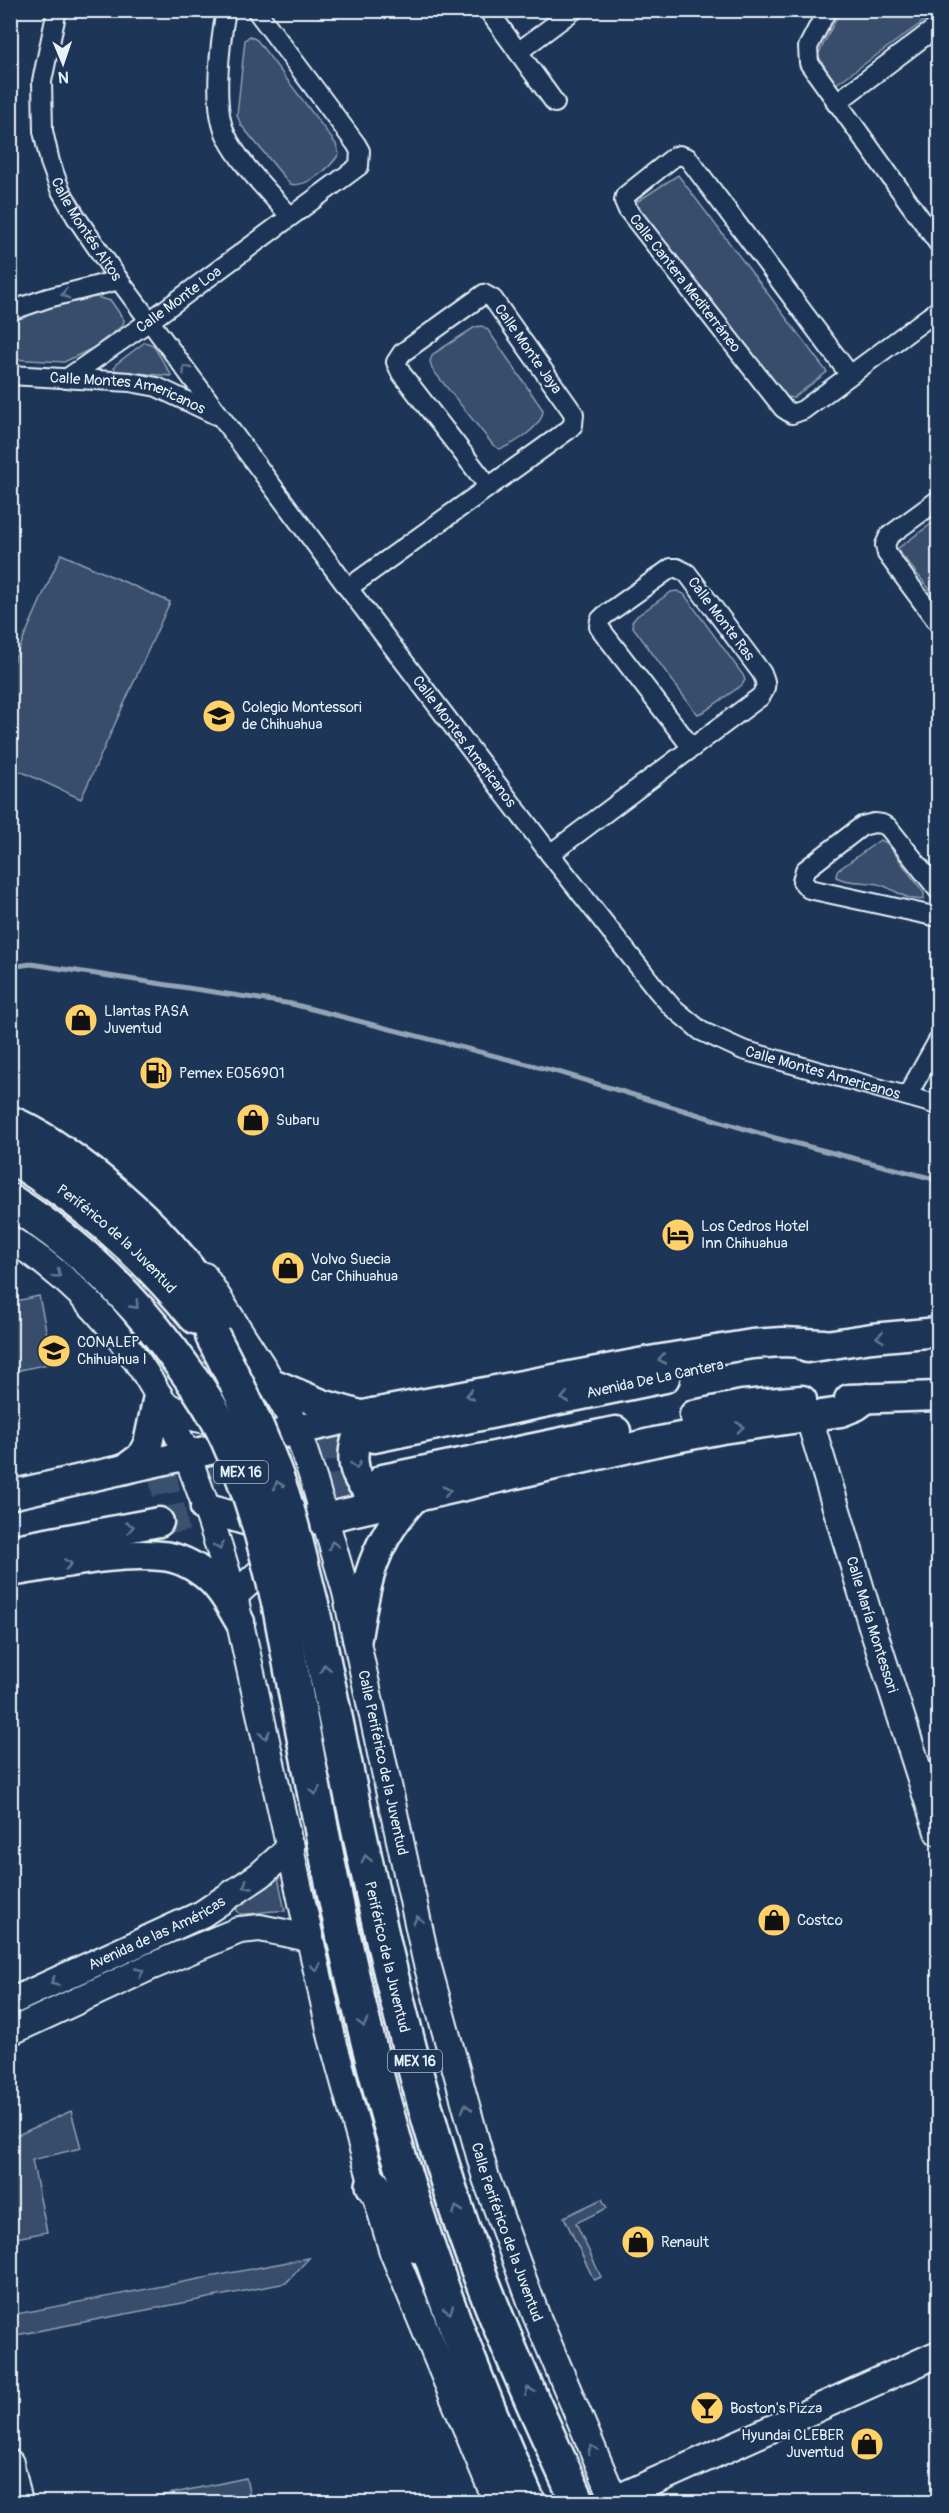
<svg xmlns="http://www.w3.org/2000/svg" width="949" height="2513" font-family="Pangolin,sans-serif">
  <rect width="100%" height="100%" fill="#1d3557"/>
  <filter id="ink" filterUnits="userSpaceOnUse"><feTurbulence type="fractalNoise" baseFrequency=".0167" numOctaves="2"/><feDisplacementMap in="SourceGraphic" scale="12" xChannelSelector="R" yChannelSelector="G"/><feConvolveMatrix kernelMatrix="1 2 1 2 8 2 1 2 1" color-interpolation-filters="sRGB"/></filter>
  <g filter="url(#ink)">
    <g fill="#374d6c" stroke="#909fb2" stroke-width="1.5">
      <path d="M840,11H938L835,85L818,55Z"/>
      <path d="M250,36L257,40L336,144L339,154C331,167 306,189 290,184L241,125L237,115L245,40Z"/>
      <path d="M678,175L827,372L793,398L781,396L635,203Z"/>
      <path d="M96,297L111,301L124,320L123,325L93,348L64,362L11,359V318L30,310Z"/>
      <path d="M482,326L488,330L543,410C543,426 514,445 499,449L493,445L432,369L430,361L433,354L475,327Z"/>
      <path d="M145,342L153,345L172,376L116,371L114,368L116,364Z"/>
      <path d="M938,519V600L897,549Z"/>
      <path d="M61,554L170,602L81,799L11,767V667Z"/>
      <path d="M677,591L684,594L743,675L745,680L742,685L705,711L698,714L693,709L633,627L632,622L637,616L671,592Z"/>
      <path d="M880,840L887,843L924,893V899C909,902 897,891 884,886C869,880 851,885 836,877L837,871Z"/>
      <path d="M39,1296L53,1363L15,1371L11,1352V1302Z"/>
      <path d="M278,1877L285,1911C269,1909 256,1915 240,1914L237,1911L236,1906L245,1896Z"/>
      <path d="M71,2111L81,2148L32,2160L47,2232L11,2239V2138Z"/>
      <path d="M602,2199L607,2208L576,2223L601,2277L594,2280L564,2217Z"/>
      <path d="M309,2258L286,2283L11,2336V2315Z"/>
      <path d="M246,2478L251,2502H131Z"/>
    </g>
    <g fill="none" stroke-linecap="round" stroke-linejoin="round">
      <path stroke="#95a4b5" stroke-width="5" d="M10,967L31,964L292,1004L558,1072L775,1138L938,1180"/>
      <g stroke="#3b516f" stroke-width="28" stroke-dasharray="28 14" stroke-linecap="butt">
        <path d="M150,1483L374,1438"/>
        <path d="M159,1522L383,1479"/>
      </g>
      <defs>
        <g id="street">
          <path id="s1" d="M57,10L42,81L43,131L50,162L60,189L76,217L119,280L348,588L550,854L657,990L672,1007L701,1031L743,1050L938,1105"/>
          <path d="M226,10C220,43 212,106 226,135C239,163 269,192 290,216"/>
          <path d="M488,10L555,103"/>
          <path d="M827,10L808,47L809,63L938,243"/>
          <path d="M518,52L574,10"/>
          <path d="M836,103L938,26"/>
          <path d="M10,311L48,298L119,280"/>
          <path id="s2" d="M10,375L130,382L157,387L216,415"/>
          <path id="s3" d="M850,375L688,158L679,155L674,157L625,196L624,201L628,210L783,408L792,414L803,410L938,310"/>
          <path id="s4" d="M66,379L151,320L359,166L360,151L356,144L256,10"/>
          <path d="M938,500L889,536L885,545L887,554L938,623"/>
          <path d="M348,588L568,430L573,425L574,414L493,299L484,294L402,353L396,362L401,373L489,487"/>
          <path d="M550,854L760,697C767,688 767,682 761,672L687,573L677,568H671L604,616L600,620L599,627L692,748"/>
          <path d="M938,890L888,827L882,824L874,823L862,826L805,870L802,881L809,889L938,917"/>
          <path d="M907,1096L938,1041"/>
        </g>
        <g id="secondary">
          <path d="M10,1239C71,1276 126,1336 160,1398C193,1460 214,1529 234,1596L332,2038L373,2185L393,2252L497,2502"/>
          <path id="s5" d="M204,1276L264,1369L297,1429L314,1481L346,1592L426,1960L486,2178L536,2315L615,2502"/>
          <path d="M161,1402C186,1417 202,1423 232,1419"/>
          <path id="s6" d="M809,1418L872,1626L938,1832"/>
          <path d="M234,1596L260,1572L285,1562"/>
          <path id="s7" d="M10,2002L202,1914L260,1875L291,1847"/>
          <path d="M10,2032L150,1967L240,1930L260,1928L309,1938"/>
          <path d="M10,2463L19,2502"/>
          <path d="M613,2500L938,2354"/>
        </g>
        <g id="primary">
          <path d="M807,1348L872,1338L938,1332"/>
          <path d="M272,1383L322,1404L357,1414"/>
          <path d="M849,1399L938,1396"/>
          <path d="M373,1413C368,1420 360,1428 357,1437C346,1470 361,1494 393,1503"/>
          <path d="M694,1415L743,1405L802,1400"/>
          <path d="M374,1438L665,1378"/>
          <path d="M125,1469L141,1457L148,1444L158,1396"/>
          <path d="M383,1479L616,1431"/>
          <path d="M10,1495L373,1413L650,1361L752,1344L783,1342L824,1344"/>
          <path d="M205,1508L248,1521L274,1523L325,1518L655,1442L722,1429L841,1412L856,1406L867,1398"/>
          <path d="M10,1550L159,1522"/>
          <path d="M10,1572C59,1565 113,1551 162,1556C177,1557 193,1565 204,1574C221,1587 230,1605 240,1622"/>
          <path d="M357,1638C366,1580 373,1543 414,1498"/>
        </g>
        <g id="highway">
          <path d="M10,1123C65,1144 176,1239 202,1292C209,1306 210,1322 213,1337"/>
          <path id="s8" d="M10,1155C87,1204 138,1247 196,1317"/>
          <path d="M10,1201C73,1241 126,1290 170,1349"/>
          <path id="s9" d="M311,1602C354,1803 391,2009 455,2205C488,2306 534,2406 578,2502"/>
          <path d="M280,1609C311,1773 339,1938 383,2099C420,2238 470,2371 528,2502"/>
          <path d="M373,2185L418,2246"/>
        </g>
      </defs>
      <use href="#street" stroke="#e8f1f8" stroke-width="22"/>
      <use href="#secondary" stroke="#e8f1f8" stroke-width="30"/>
      <use href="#primary" stroke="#e8f1f8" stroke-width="33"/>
      <use href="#highway" stroke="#e8f1f8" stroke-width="38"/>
      <use href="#street" stroke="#1d3557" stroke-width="18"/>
      <use href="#secondary" stroke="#1d3557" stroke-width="26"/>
      <use href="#primary" stroke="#1d3557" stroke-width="28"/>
      <use href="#highway" stroke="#1d3557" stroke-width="33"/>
      <defs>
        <g id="highway-bridge">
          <path d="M213,1337C242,1392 269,1449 287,1509C296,1539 303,1571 311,1602"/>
          <path d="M170,1349C191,1377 212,1406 227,1438C252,1493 267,1551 280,1609"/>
        </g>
      </defs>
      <use href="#highway-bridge" stroke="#e8f1f8" stroke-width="38" stroke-linecap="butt"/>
      <use href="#highway-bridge" stroke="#1d3557" stroke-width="33"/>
    </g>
    <defs><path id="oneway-chevron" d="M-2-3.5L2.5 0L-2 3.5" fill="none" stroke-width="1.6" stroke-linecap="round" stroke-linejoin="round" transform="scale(1.5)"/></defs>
    <g stroke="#64778f">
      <use href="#oneway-chevron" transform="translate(65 294) rotate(166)"/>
      <use href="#oneway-chevron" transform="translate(186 369) rotate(-126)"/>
      <use href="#oneway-chevron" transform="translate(57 1274) rotate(39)"/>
      <use href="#oneway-chevron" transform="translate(135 1305) rotate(46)"/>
      <use href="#oneway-chevron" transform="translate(880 1337) rotate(175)"/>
      <use href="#oneway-chevron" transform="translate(662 1359) rotate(170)"/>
      <use href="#oneway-chevron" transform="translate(470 1395) rotate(169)"/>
      <use href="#oneway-chevron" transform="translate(565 1398) rotate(168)"/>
      <use href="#oneway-chevron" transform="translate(740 1427) rotate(-7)"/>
      <use href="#oneway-chevron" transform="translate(356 1465) rotate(80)"/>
      <use href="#oneway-chevron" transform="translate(278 1485) rotate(-109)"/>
      <use href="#oneway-chevron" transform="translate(447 1491) rotate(-13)"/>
      <use href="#oneway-chevron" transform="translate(130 1527) rotate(-11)"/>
      <use href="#oneway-chevron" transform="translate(333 1545) rotate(-106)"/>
      <use href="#oneway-chevron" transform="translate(219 1546) rotate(72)"/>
      <use href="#oneway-chevron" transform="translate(68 1564) rotate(-8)"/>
      <use href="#oneway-chevron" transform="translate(325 1668) rotate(-102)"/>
      <use href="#oneway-chevron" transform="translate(265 1735) rotate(77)"/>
      <use href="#oneway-chevron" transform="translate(315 1791) rotate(79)"/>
      <use href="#oneway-chevron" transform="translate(366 1859) rotate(-102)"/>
      <use href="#oneway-chevron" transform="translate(247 1885) rotate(144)"/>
      <use href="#oneway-chevron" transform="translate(418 1920) rotate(-102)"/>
      <use href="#oneway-chevron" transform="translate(316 1967) rotate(77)"/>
      <use href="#oneway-chevron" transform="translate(140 1972) rotate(-25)"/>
      <use href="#oneway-chevron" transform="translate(54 1982) rotate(155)"/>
      <use href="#oneway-chevron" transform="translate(363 2023) rotate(76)"/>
      <use href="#oneway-chevron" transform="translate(466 2108) rotate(-106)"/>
      <use href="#oneway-chevron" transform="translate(457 2210) rotate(-109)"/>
      <use href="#oneway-chevron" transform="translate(449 2310) rotate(71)"/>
      <use href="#oneway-chevron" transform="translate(529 2391) rotate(-113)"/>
      <use href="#oneway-chevron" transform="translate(592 2449) rotate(-113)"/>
    </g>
  </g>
  <defs>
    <symbol id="school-disc" viewBox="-11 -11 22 22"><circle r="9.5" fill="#ffd166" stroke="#1d3557"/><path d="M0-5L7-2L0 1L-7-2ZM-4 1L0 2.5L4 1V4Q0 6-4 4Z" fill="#111"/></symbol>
    <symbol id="shop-disc" viewBox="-11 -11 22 22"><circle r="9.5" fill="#ffd166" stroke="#1d3557"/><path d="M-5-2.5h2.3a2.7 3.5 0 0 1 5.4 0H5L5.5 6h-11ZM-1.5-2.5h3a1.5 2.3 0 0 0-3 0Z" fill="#111"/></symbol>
    <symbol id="fuel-disc" viewBox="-11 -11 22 22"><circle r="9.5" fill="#ffd166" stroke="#1d3557"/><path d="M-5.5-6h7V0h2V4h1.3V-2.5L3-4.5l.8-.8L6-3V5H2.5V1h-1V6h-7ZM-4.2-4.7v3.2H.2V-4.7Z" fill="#111"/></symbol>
    <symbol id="hotel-disc" viewBox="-11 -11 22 22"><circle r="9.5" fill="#ffd166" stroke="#1d3557"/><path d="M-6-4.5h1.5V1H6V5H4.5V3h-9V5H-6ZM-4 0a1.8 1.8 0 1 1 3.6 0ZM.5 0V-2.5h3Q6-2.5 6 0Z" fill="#111"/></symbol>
    <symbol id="bar-disc" viewBox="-11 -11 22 22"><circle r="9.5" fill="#ffd166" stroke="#1d3557"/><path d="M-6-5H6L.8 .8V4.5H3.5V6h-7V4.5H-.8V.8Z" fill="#111"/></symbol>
  </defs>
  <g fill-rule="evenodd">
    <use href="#school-disc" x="200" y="697" width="38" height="38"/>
    <use href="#shop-disc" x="62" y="1001" width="38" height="38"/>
    <use href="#fuel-disc" x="137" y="1054" width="38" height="38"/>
    <use href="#shop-disc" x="234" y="1101" width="38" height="38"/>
    <use href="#hotel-disc" x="659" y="1216" width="38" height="38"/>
    <use href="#shop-disc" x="269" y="1249" width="38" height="38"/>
    <use href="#school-disc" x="35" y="1332" width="38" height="38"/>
    <use href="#shop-disc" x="755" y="1901" width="38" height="38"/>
    <use href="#shop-disc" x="619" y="2223" width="38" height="38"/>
    <use href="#bar-disc" x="688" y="2389" width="38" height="38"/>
    <use href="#shop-disc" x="848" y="2425" width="38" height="38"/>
  </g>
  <g text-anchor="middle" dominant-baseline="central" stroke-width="4.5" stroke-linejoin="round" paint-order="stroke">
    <g fill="#1d3557" stroke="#abb9c8" stroke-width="1.5">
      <rect x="214" y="1461" width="54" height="22" rx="4.5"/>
      <rect x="388" y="2050" width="54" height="22" rx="4.5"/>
    </g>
    <g font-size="14" font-weight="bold" fill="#e8f1f8">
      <text x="241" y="1472">MEX 16</text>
      <text x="415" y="2061">MEX 16</text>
    </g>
    <g font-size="15" fill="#e8f1f8" stroke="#1d3557">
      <text stroke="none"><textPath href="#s1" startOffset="231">Calle Montés Altos</textPath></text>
      <text stroke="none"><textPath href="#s3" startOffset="456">Calle Cantera Mediterráneo</textPath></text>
      <text stroke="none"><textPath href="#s4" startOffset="138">Calle Monte Loa</textPath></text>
      <text transform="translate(528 349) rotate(55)">Calle Monte Jaya</text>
      <text stroke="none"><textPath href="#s2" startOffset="120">Calle Montes Americanos</textPath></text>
      <text transform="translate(721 619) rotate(53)">Calle Monte Ras</text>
      <text stroke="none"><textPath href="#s1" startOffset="868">Calle Montes Americanos</textPath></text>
      <text stroke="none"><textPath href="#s1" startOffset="1372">Calle Montes Americanos</textPath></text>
      <text stroke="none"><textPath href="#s8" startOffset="136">Periférico de la Juventud</textPath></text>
      <text transform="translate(655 1379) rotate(-12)">Avenida De La Cantera</text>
      <text stroke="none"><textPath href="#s6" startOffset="216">Calle María Montessori</textPath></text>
      <text stroke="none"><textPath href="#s5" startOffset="524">Calle Periférico de la Juventud</textPath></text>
      <text stroke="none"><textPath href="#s7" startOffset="162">Avenida de las Américas</textPath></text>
      <text stroke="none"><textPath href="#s9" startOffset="363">Periférico de la Juventud</textPath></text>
      <text stroke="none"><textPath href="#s5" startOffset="1010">Calle Periférico de la Juventud</textPath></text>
    </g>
    <g font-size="15" fill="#e8f1f8" stroke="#1d3557" text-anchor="start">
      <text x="242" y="707">Colegio Montessori<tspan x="242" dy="17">de Chihuahua</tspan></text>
      <text x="104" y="1011">Llantas PASA<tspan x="104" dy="17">Juventud</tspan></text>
      <text x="179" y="1073">Pemex E056901</text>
      <text x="276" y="1120">Subaru</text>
      <text x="701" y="1226">Los Cedros Hotel<tspan x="701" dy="17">Inn Chihuahua</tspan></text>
      <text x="311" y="1259">Volvo Suecia<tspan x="311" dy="17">Car Chihuahua</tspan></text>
      <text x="77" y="1342">CONALEP<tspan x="77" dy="17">Chihuahua I</tspan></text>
      <text x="797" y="1920">Costco</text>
      <text x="661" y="2242">Renault</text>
      <text x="730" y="2408">Boston's Pizza</text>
      <text x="844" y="2435" text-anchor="end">Hyundai CLEBER<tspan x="844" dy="17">Juventud</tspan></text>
    </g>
  </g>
  <rect width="949" height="2513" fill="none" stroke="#1d3557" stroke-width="36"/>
  <rect x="18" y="18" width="913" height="2477" fill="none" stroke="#e8f1f8" stroke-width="2" filter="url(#ink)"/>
  <g transform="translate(63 63) rotate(178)" stroke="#1d3557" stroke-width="4.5" paint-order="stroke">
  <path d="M0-4.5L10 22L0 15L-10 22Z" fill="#e8f1f8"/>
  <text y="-9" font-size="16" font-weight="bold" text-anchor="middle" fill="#e8f1f8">N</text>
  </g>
</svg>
